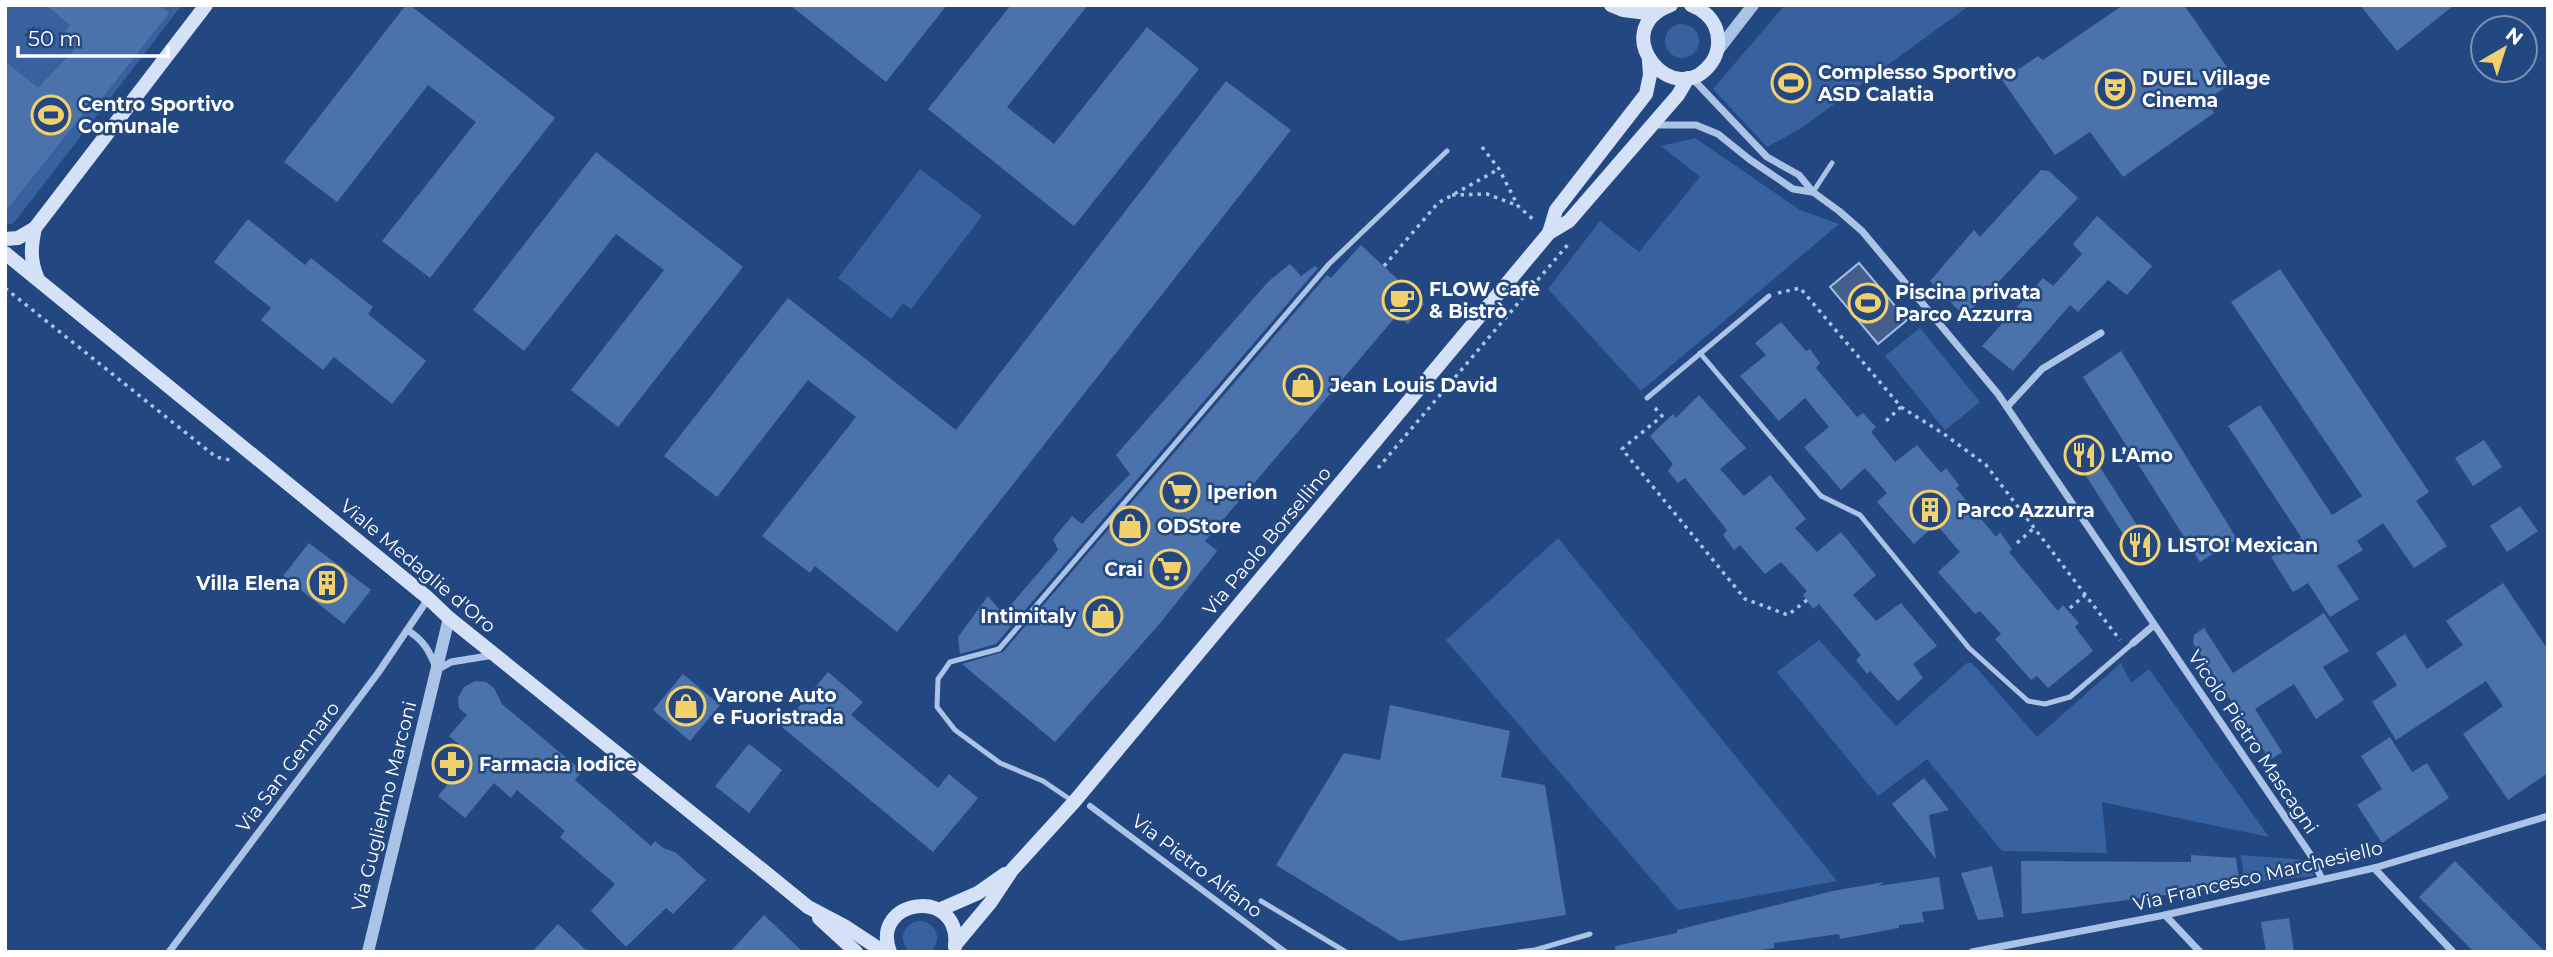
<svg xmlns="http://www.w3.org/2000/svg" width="2553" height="957" font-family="Montserrat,sans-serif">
  <rect width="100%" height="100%" fill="#234881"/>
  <g fill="#37629f">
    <path d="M5,5H182L13,224H5Z"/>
    <path d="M1785,5H1970L1800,129L1767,147L1713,89Z"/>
    <circle cx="1682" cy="41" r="17"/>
    <path d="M1695,138L1800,210L1839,224L1641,391L1548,289L1600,221L1639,252L1700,177L1661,146Z"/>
    <path d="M920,169L982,216L911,309L903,303L891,319L838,278Z"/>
    <path d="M1920,328L1980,402L1945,430L1885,356Z"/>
    <path d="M1558,538L1837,881L1678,910L1446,640Z"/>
    <path d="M1819,640L1896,726L1967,663H1972L2037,737L2121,663L2131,683L2149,669L2269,837L2102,802L2107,853L2002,851L1927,759L1878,796L1777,672Z"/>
    <path d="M2241,855L2306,860L2314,876L2245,883Z"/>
    <circle cx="920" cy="938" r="17"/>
  </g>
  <path fill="#445f89" stroke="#9ebee8" stroke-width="2" d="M1859,263L1907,320L1878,344L1830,287Z"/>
  <g fill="#4b72aa">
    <path d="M46,5H159L169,13L99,102L95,99L5,212V61L38,88L75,49L62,36L70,25Z"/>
    <path d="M406,5H410L555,118L430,278L382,241L476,122L428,85L337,202L284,162Z"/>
    <path d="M790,5H947L886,82Z"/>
    <path d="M1011,5H1088L1007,107L1054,144L1147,27L1199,69L1074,226L928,109Z"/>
    <path d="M2123,5H2184L2236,80L2208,99L2214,113L2123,177L2090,132L2055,155L2002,80L2038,56L2043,60Z"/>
    <path d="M2360,5H2454L2397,51Z"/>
    <path d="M1226,81L1291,130L897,632L815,566L810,573L762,536L856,417L808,380L717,497L664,456L788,298L956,430Z"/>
    <path d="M596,152L743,267L618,427L571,390L664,270L616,234L524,351L473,310Z"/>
    <path d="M2041,170L2049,171L2078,198L1965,317L1930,281L1974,230L1980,237Z"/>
    <path d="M2097,216L2152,266L2127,295L2108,280L2078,312L2070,305L2013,371L1982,346L2043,278L2053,286L2082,254L2073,244Z"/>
    <path d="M248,219L305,265L311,258L373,307L368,314L426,361L392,404L334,357L323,370L261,320L271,308L214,262Z"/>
    <path d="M1361,245L1424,304L1408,324L1398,314L1205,541L1217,551L1162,621L1055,742L962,664L1003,652L1327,275L1331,278Z"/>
    <path d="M1290,264L1301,276L1315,266L1318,268L996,644L960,654L958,637L988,596L1003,614L1058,550L1053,539L1072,516L1082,524L1130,474L1116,455L1268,282Z"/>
    <path d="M2280,269L2429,492L2416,501L2447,546L2414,568L2383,523L2357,541L2363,550L2337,566L2359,599L2330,617L2308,583L2293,592L2271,557L2301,537L2228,426L2260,405L2332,515L2362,496L2231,302Z"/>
    <path d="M1781,322L1806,351L1810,349L1820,363L1816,368L1857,417L1863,413L1876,427L1871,432L1895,462L1917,445L1941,473L1946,468L1959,485L1956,488L1996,537L2000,532L2012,549L2009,552L2058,611L2063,605L2079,623L2075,627L2093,651L2048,688L2037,676L2031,680L1995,639L2001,634L1980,611L1975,614L1938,572L1960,552L1936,524L1914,544L1877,502L1887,493L1865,468L1841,490L1804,447L1829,427L1805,398L1779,421L1740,376L1766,355L1755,343Z"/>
    <path d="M2121,351L2237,539L2200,562L2083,377Z"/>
    <path d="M1699,395L1746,448L1720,469L1744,496L1770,475L1806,519L1795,528L1817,552L1841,532L1876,575L1853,595L1876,621L1901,603L1937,646L1913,664L1923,678L1898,701L1870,671L1867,674L1856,660L1861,655L1819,604L1813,609L1803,595L1807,591L1781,562L1765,574L1740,545L1734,550L1723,535L1727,530L1685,478L1678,483L1668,471L1673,464L1650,436L1673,414L1676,418Z"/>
    <path d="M2082,439L2156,555L2147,561L2139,559L2072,454V446Z"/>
    <path d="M2484,440L2502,467L2473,486L2455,458Z"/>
    <path d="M2520,506L2538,531L2507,552L2490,526Z"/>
    <path d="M309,543L371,590L344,624L283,576Z"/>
    <path d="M2503,583L2548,650V773L2508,800L2463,734L2503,706L2486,681L2396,740L2372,702L2397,685L2376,653L2405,634L2427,669L2463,645L2446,621Z"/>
    <path d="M2324,613L2349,651L2323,667L2344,700L2316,719L2294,684L2255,709L2282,752L2270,760L2193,643L2194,635L2204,628L2233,673Z"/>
    <path d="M828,672L863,702L851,715L938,788L949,774L978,798L933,852L782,727Z"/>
    <path d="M683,674L720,705L690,741L653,710Z"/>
    <path d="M475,681L486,682L494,688L502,704L582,771L575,780L651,846L655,841L663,848L675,852L706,880L673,914L666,908L626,947L591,911L615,884L560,837L565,831L517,790L511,798L494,783L465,818L438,796L447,785L439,778L463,748L449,736L467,715L459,708L458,698L464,687Z"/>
    <path d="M1390,705L1510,731L1501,777L1545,785L1566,915L1400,941L1276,865L1344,753L1380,760Z"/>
    <path d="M2390,737L2412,772L2427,763L2449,798L2382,843L2357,805L2382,789L2361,756Z"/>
    <path d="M749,744L782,770L749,813L715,786Z"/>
    <path d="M1924,778L1949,810L1929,815L1936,859L1892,804Z"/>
    <path d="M2191,855L2236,858L2240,885L2022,914L2021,861L2191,862Z"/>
    <path d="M2455,861L2545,952H2474L2419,897Z"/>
    <path d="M1992,866L2004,917L1978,920L1961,873Z"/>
    <path d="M1939,877L1944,909L1922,912L1924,922L1899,925V928L1840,939L1839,934L1774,943V948L1746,952H1616L1615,946L1677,933V930L1833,891L1884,882L1878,886Z"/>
    <path d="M764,915L803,952H730Z"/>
    <path d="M2289,918L2294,952H2266L2261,922Z"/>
    <path d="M558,924L588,952H532Z"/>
  </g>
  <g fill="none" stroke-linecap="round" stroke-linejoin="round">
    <g stroke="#aac3e7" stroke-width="3.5" stroke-dasharray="3.5 5" stroke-linecap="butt">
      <path d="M1482,147L1499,169L1518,206L1535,221"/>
      <path d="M1452,195L1487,194L1516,205"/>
      <path d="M1384,266L1438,203L1499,169"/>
      <path d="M5,288L216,457L230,460"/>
      <path d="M1778,293L1800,288L1901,407L1886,421"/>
      <path d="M1901,407L1944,434L1986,465L2120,640"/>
      <path d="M1655,408L1662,416L1622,449L1745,599L1788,615L1807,600"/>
      <path d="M1378,468L1570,242"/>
      <path d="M2017,543L2034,528"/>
      <path d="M2070,608L2085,595"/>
    </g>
    <g stroke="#aac3e7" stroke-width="5">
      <path d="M1813,192L1832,163"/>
      <path d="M1700,353L1821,496L1860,515L1969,648L2028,701L2045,704L2070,697L2133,643"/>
      <path d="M1647,398L1769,296"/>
      <path d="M1071,800L1043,781L1000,763L955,730L937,707L938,679L950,662L999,649L1329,264L1447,151"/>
      <path d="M1261,901L1346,952"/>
      <path d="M1518,952L1535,950L1590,934"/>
    </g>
    <path stroke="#aac3e7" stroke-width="6" d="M1090,806L1285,952"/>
    <g stroke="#aac3e7" stroke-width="7">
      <path d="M1691,77L1767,157L1799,175L1813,192L1839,211L1862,231L1998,394L2310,854L2322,879"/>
      <path d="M1655,125H1696L1718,134L1749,159L1793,189L1812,192"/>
      <path d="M2007,407L2042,369L2101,333"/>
      <path d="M407,630C424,640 430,652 437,670L451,662L494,655"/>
      <path d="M2133,643L2154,625"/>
      <path d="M2374,868L2453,952"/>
      <path d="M2165,915L2200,952"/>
      <path d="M169,952L378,673L428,599"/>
      <path d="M1972,952L2165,915L2374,868L2548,816"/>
    </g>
    <g stroke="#aac3e7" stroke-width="12">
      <path d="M1718,50L1753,5"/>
      <path d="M368,952L449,618"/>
    </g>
    <g stroke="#d4e1f6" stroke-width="14">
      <path d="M1611,5L1623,10L1655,14"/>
      <path d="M1671,5C1604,30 1675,115 1712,62C1719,52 1720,38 1715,26C1710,15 1701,9 1691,5"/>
      <path d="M35,228C31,246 30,260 37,277"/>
      <path d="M1549,233L1556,210L1646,94L1650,75L1649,61"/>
      <path d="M5,239L18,238L35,228L206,5"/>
      <path d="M5,253L428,598L449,618L765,872L808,907L846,927L884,952"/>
      <path d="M939,910L978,893L1005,874"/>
      <path d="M819,918L856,952"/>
      <path d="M955,945L990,903L1012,870L1074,802L1549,233L1569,221L1678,95L1688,78"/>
      <path d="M890,952C869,899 962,885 955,947"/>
    </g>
  </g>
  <defs>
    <symbol id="stadium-ring" viewBox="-11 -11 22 22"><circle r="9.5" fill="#234881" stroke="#f2d16d" stroke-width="1.5"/><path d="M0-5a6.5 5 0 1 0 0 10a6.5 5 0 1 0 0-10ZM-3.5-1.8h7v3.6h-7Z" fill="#f2d16d"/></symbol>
    <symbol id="theatre-ring" viewBox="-11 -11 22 22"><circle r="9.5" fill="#234881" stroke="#f2d16d" stroke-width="1.5"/><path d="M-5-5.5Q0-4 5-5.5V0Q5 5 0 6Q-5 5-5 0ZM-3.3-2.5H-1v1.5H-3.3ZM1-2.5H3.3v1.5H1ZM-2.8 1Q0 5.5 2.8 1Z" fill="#f2d16d"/></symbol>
    <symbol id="cafe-ring" viewBox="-11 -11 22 22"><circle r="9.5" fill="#234881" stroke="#f2d16d" stroke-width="1.5"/><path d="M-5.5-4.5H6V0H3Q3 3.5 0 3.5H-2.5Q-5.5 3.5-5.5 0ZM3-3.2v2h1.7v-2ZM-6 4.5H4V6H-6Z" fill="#f2d16d"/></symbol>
    <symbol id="shop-ring" viewBox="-11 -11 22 22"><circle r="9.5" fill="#234881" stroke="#f2d16d" stroke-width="1.5"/><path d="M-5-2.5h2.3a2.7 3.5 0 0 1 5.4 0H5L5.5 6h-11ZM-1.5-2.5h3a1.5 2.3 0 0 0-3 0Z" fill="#f2d16d"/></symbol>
    <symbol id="restaurant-ring" viewBox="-11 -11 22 22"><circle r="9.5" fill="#234881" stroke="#f2d16d" stroke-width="1.5"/><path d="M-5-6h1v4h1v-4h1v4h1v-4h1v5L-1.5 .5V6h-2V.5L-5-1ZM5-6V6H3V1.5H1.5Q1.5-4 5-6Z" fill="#f2d16d"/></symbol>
    <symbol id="supermarket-ring" viewBox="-11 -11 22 22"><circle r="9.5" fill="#234881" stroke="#f2d16d" stroke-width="1.5"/><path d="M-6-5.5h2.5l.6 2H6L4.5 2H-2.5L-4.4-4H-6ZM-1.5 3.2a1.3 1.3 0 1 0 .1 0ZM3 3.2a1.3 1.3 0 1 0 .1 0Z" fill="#f2d16d"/></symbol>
    <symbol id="building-ring" viewBox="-11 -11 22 22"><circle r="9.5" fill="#234881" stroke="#f2d16d" stroke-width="1.5"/><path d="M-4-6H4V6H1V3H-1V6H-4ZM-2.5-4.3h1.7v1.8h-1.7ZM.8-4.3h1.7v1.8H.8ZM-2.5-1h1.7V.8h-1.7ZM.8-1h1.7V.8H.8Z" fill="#f2d16d"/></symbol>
    <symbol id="pharmacy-ring" viewBox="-11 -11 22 22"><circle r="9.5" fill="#234881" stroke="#f2d16d" stroke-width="1.5"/><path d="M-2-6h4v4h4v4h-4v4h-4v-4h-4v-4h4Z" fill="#f2d16d"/></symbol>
  </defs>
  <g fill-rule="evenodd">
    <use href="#stadium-ring" x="1769" y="61" width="44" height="44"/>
    <use href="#theatre-ring" x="2093" y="67" width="44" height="44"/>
    <use href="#stadium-ring" x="29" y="93" width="44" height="44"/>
    <use href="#cafe-ring" x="1380" y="278" width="44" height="44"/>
    <use href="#stadium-ring" x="1846" y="281" width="44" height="44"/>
    <use href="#shop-ring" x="1281" y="363" width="44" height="44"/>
    <use href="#restaurant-ring" x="2062" y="433" width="44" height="44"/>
    <use href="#supermarket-ring" x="1158" y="470" width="44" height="44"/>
    <use href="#building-ring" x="1908" y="488" width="44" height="44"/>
    <use href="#shop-ring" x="1108" y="504" width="44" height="44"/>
    <use href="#restaurant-ring" x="2118" y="523" width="44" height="44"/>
    <use href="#supermarket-ring" x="1148" y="547" width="44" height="44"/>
    <use href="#building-ring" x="305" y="561" width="44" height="44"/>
    <use href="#shop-ring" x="1081" y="594" width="44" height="44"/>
    <use href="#shop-ring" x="664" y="684" width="44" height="44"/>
    <use href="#pharmacy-ring" x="430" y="742" width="44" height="44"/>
  </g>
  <g text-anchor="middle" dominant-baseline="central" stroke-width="5" stroke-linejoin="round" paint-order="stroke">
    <g font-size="19" font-weight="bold" fill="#fff" stroke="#234881" text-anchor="start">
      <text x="1818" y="72">Complesso Sportivo<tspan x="1818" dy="22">ASD Calatia</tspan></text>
      <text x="2142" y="78">DUEL Village<tspan x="2142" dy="22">Cinema</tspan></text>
      <text x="78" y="104">Centro Sportivo<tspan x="78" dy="22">Comunale</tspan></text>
      <text x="1429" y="289">FLOW Cafè<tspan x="1429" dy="22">&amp; Bistrò</tspan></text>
      <text x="1895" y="292">Piscina privata<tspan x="1895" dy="22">Parco Azzurra</tspan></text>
      <text x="1330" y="385">Jean Louis David</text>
      <text x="2111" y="455">L’Amo</text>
      <text x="1207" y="492">Iperion</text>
      <text x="1957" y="510">Parco Azzurra</text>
      <text x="1157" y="526">ODStore</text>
      <text x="2167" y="545">LISTO! Mexican</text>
      <text x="1143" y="569" text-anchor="end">Crai</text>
      <text x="300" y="583" text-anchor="end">Villa Elena</text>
      <text x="1076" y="616" text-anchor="end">Intimitaly</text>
      <text x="713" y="695">Varone Auto<tspan x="713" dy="22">e Fuoristrada</tspan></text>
      <text x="479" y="764">Farmacia Iodice</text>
    </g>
    <g font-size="19" fill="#fff" stroke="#234881">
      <text transform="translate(1267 541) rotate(-50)">Via Paolo Borsellino</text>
      <text transform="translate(418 566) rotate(40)">Viale Medaglie d'Oro</text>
      <text transform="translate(2253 742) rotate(56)">Vicolo Pietro Mascagni</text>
      <text transform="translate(288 767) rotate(-53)">Via San Gennaro</text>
      <text transform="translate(384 806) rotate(-76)">Via Guglielmo Marconi</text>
      <text transform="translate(1197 866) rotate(37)">Via Pietro Alfano</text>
      <text transform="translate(2258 876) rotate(-13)">Via Francesco Marchesiello</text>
    </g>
  </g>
  <rect width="2553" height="957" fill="none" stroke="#ffffff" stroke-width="14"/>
  <g transform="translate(2504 49) rotate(39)"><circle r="33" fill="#234881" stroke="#7b91b3" stroke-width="2"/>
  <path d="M0-5L12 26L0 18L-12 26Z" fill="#f2d16d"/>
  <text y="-10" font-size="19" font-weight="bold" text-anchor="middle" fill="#ffffff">N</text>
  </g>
  <path d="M18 46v10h150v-10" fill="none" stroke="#ffffff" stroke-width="3.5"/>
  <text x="28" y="46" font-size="21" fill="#ffffff" stroke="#234881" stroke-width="5" paint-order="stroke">50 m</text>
</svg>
